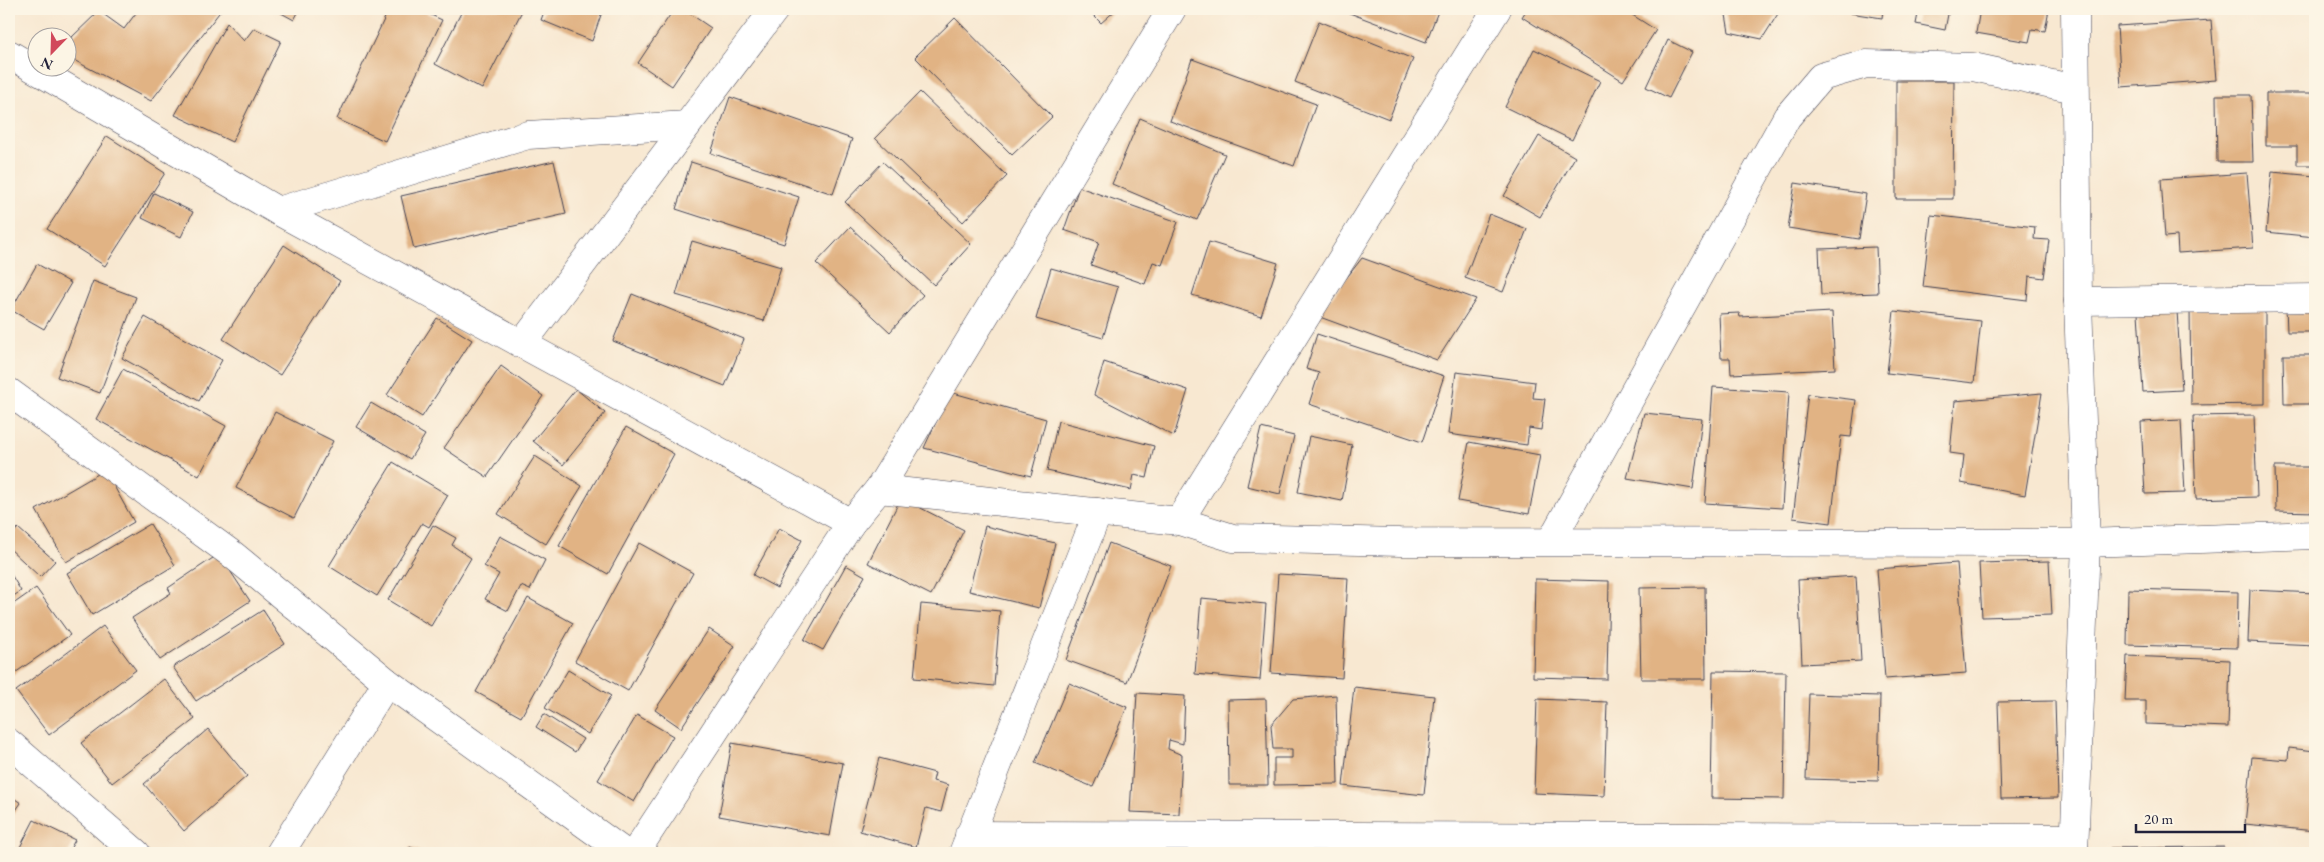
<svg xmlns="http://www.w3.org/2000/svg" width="2324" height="862" font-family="'EB Garamond',serif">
  <rect width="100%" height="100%" fill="#fcf5e5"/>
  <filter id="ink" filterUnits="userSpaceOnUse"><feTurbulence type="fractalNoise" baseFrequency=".02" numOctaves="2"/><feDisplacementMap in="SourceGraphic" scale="10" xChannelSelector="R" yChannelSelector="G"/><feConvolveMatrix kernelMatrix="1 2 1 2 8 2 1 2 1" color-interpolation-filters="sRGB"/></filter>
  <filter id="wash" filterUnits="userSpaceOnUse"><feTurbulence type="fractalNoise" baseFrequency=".0096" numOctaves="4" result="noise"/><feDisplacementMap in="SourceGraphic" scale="20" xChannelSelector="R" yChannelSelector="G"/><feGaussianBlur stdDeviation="1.12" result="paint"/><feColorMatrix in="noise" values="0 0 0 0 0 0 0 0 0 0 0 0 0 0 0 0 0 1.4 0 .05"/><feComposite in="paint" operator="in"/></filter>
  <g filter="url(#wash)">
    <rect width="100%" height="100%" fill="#f8e8d1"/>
    <g id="blocks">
      <g fill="#e1b384">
        <path d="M139,9H222L151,101L68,57V38H42L47,27L71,38L99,11L124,29Z"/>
        <path d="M274,9H300L294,20Z"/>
        <path d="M389,9H418L442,20L385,141L337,119Z"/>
        <path d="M463,9H523L482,89L435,64Z"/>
        <path d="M545,9H603L592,41L541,20Z"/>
        <path d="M674,9H683L711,28L672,86L638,63Z"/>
        <path d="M1087,9H1117L1101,23Z"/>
        <path d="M1339,9H1439L1426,42Z"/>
        <path d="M1527,9H1623L1656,30L1623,81L1522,17Z"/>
        <path d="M1725,9H1781L1762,39L1729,32Z"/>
        <path d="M1850,9H1883L1882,18L1850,13Z"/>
        <path d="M1919,9H1949L1945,30L1916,24Z"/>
        <path d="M1980,9H2049L2045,31L2032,29L2029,42L1976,33Z"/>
        <path d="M955,18L1052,117L1012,155L915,57Z"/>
        <path d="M2211,20L2216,80L2121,87L2117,26Z"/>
        <path d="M1319,21L1413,59L1389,119L1295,82Z"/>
        <path d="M227,23L244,41L254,28L281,41L232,142L175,115Z"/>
        <path d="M1668,40L1692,52L1669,98L1646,87Z"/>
        <path d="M1534,49L1600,81L1572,140L1505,107Z"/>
        <path d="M1192,59L1316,104L1294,166L1170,121Z"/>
        <path d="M1896,81H1954L1953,199H1896Z"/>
        <path d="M920,92L1007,176L963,222L875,138Z"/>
        <path d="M2266,93H2315V165H2297V146H2266Z"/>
        <path d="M2216,95H2251L2253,162H2217Z"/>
        <path d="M730,97L852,139L833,194L711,153Z"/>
        <path d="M1140,118L1225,154L1197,220L1112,184Z"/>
        <path d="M107,136L165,173L105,266L47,229Z"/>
        <path d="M1539,136L1575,157L1540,217L1504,196Z"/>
        <path d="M554,161L566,214L414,249L401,196Z"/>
        <path d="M691,162L799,197L784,244L676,209Z"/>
        <path d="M883,162L971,244L934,285L845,202Z"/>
        <path d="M2272,172L2315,176V237L2266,232Z"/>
        <path d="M2247,173L2253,248L2178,253L2177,236L2165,237L2161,179Z"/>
        <path d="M1795,183L1866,194L1859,239L1788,228Z"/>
        <path d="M1079,187L1178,222L1162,265L1153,262L1145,284L1091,265L1099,242L1064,230Z"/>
        <path d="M154,193L193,212L181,237L142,218Z"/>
        <path d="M1489,214L1527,229L1503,292L1465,278Z"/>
        <path d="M1931,215L2035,227L2034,239L2049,240L2044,278L2029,276L2027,300L1923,287Z"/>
        <path d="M850,227L923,295L890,332L816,263Z"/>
        <path d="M692,241L781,267L764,321L676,295Z"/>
        <path d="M1209,242L1278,263L1261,316L1192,295Z"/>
        <path d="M284,245L340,281L280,375L223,339Z"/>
        <path d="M1876,247L1878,293L1821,295L1819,249Z"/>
        <path d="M1362,258L1476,299L1437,360L1317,316Z"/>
        <path d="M37,264L71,283L44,329L11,310Z"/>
        <path d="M1051,268L1118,287L1103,338L1036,319Z"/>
        <path d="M93,281L136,297L100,393L57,377Z"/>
        <path d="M632,294L744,339L725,386L613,341Z"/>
        <path d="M2315,305V332H2287L2286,306Z"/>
        <path d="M2190,308H2265V404L2191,405Z"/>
        <path d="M1894,311L1981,321L1974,383L1887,373Z"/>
        <path d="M2177,311L2182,390L2143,392L2138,313Z"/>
        <path d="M1832,312L1835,369L1731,374L1730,358H1721L1719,314L1739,313L1740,317Z"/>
        <path d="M145,317L222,360L199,401L122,358Z"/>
        <path d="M437,318L472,340L422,417L387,395Z"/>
        <path d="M1317,334L1444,376L1422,442L1309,404L1319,373L1306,369Z"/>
        <path d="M2283,355H2315V404H2284Z"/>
        <path d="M1104,362L1188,390L1174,436L1094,395Z"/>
        <path d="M501,366L543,396L487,477L444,448Z"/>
        <path d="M123,369L226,426L199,476L96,419Z"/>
        <path d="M1456,372L1535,382L1533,398L1545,399L1541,430L1529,428L1527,445L1448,434Z"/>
        <path d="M1713,387L1789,392L1782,508L1705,503Z"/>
        <path d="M576,389L605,413L563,465L533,441Z"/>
        <path d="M950,392L1046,419L1031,476L924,448Z"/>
        <path d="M2042,393L2025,495L1961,483L1964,455L1950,453L1955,401Z"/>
        <path d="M1808,394L1856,400L1851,437L1841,436L1831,523L1793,518Z"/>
        <path d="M371,403L425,435L410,459L356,427Z"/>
        <path d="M275,412L333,441L294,518L236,488Z"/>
        <path d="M1644,413L1702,419L1693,489L1627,478Z"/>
        <path d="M2254,415L2257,497L2196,499L2193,416Z"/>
        <path d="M2181,420L2185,493L2145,494L2141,422Z"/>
        <path d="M1058,421L1154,446L1147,478L1134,475L1131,490L1047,471Z"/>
        <path d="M626,427L674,454L608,574L559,546Z"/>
        <path d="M1261,428L1294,436L1280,494L1247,486Z"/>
        <path d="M1309,436L1352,445L1342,501L1298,492Z"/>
        <path d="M1469,442L1540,455L1529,514L1458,501Z"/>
        <path d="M535,456L582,486L546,544L498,514Z"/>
        <path d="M393,462L448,495L429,527L422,523L377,596L329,566Z"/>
        <path d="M2275,467H2315V512L2276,511Z"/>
        <path d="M105,470L134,522L66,562L36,510Z"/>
        <path d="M901,498L964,530L931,595L868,563Z"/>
        <path d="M150,524L175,565L92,615L67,573Z"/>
        <path d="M433,525L456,538L452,545L471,558L431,626L388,600Z"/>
        <path d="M985,526L1055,543L1039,608L969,591Z"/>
        <path d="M18,528L55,561L40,577L9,548V538Z"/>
        <path d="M779,528L802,540L777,588L753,575Z"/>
        <path d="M500,536L545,560L530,590L521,586L508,611L485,599L499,574L484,566Z"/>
        <path d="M639,543L693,573L628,691L575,661Z"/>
        <path d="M1109,543L1171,566L1127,682L1066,660Z"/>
        <path d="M219,554L250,601L160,660L132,618L171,593L168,588Z"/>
        <path d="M2049,561L2052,615L1982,617L1979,563Z"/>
        <path d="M1957,563L1966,673L1885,679L1877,569Z"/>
        <path d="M846,565L865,576L823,650L804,640Z"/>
        <path d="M9,571L21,591L9,599Z"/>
        <path d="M1278,574L1348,578L1342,678L1271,673Z"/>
        <path d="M1856,576L1861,661L1802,664L1798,580Z"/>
        <path d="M1535,579L1609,581L1607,679L1533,677Z"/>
        <path d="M1705,587L1706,679H1641L1639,588Z"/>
        <path d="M36,588L70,635L9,677V607Z"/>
        <path d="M2128,589L2238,592L2237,648L2127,645Z"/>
        <path d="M2250,590L2315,593V645L2248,642Z"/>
        <path d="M528,598L573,623L521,717L476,692Z"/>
        <path d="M1201,598L1266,604L1260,680L1195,674Z"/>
        <path d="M921,604L1000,611L994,686L914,678Z"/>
        <path d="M263,610L285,644L196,701L173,667Z"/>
        <path d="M103,626L136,670L49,735L16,691Z"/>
        <path d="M709,629L735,646L681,728L655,710Z"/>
        <path d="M2127,656L2230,660L2228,727L2146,724V701H2125Z"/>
        <path d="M568,670L611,696L588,734L545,708Z"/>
        <path d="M1713,671L1786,672L1784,799L1711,798Z"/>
        <path d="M164,679L195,719L112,783L81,743Z"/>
        <path d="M1069,683L1127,707L1093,787L1035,763Z"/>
        <path d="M1354,687L1434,696L1424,795L1343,786Z"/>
        <path d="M1137,693L1185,696L1183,744L1169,740L1168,749L1182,755L1179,814L1130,812Z"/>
        <path d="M1809,694L1880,696L1878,781L1806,779Z"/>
        <path d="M1336,695L1338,784L1274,785V758H1292V749H1273L1271,725L1293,699Z"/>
        <path d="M1266,699L1268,785H1229L1228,700Z"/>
        <path d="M1537,699L1607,702L1604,796L1534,793Z"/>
        <path d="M2055,701L2058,798L2001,799L1998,702Z"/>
        <path d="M544,714L583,739L575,752L536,727Z"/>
        <path d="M637,715L673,736L634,802L598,780Z"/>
        <path d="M208,729L247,776L184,831L144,784Z"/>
        <path d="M732,743L843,763L830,836L719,816Z"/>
        <path d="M2289,748L2315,751V831L2245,824L2252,757L2288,760Z"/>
        <path d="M879,758L935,773L933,781L948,785L941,812L926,808L916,847L860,831Z"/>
        <path d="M9,795L21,803L9,820Z"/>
        <path d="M34,820L75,840L68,853H17Z"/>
        <path d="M1703,846L1772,848V853H1702Z"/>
        <path d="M410,847L424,853H407Z"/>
        <path d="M2224,847V853H2110V848Z"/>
        <path d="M1536,849L1599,851V853H1536Z"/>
      </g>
    </g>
  </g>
  <g filter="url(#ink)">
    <use href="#blocks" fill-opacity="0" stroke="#424052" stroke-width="1"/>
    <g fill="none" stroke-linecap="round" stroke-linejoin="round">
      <defs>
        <g id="street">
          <path d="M9,54L278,211L851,523"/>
          <path d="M278,211L528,135L687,125"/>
          <path d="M2078,301L2315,298"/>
          <path d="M522,344L775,9"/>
          <path d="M9,392L233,555L387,682L625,853"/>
          <path d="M879,489L1179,521L1233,538L1400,542L2086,543L2315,535"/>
          <path d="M1179,521L1497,9"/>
          <path d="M1551,541L1787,117L1821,77L1866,64L1973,67L2075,89"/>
          <path d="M9,743L136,853"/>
          <path d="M969,835L2073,838"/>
          <path d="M280,853L387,682"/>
          <path d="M635,853L851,523L879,489L1172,9"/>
          <path d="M963,853L1098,512"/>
          <path d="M2074,853L2086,543L2078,301L2075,9"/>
        </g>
      </defs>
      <use href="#street" stroke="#424052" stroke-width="29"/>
      <use href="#street" stroke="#fff" stroke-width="28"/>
    </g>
  </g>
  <rect width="2324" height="862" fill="none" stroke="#fcf5e5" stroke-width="30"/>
  <g transform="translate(52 52) rotate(203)"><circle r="24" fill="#fcf5e5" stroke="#a5a1a1"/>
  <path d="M0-4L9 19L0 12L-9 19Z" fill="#d1495b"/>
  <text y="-8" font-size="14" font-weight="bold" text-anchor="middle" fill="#22223b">N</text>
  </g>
  <path d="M2136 824v8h109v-8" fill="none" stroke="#22223b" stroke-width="2.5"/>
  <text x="2144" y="824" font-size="15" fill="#22223b" stroke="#fcf5e5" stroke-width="4" paint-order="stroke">20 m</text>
</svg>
